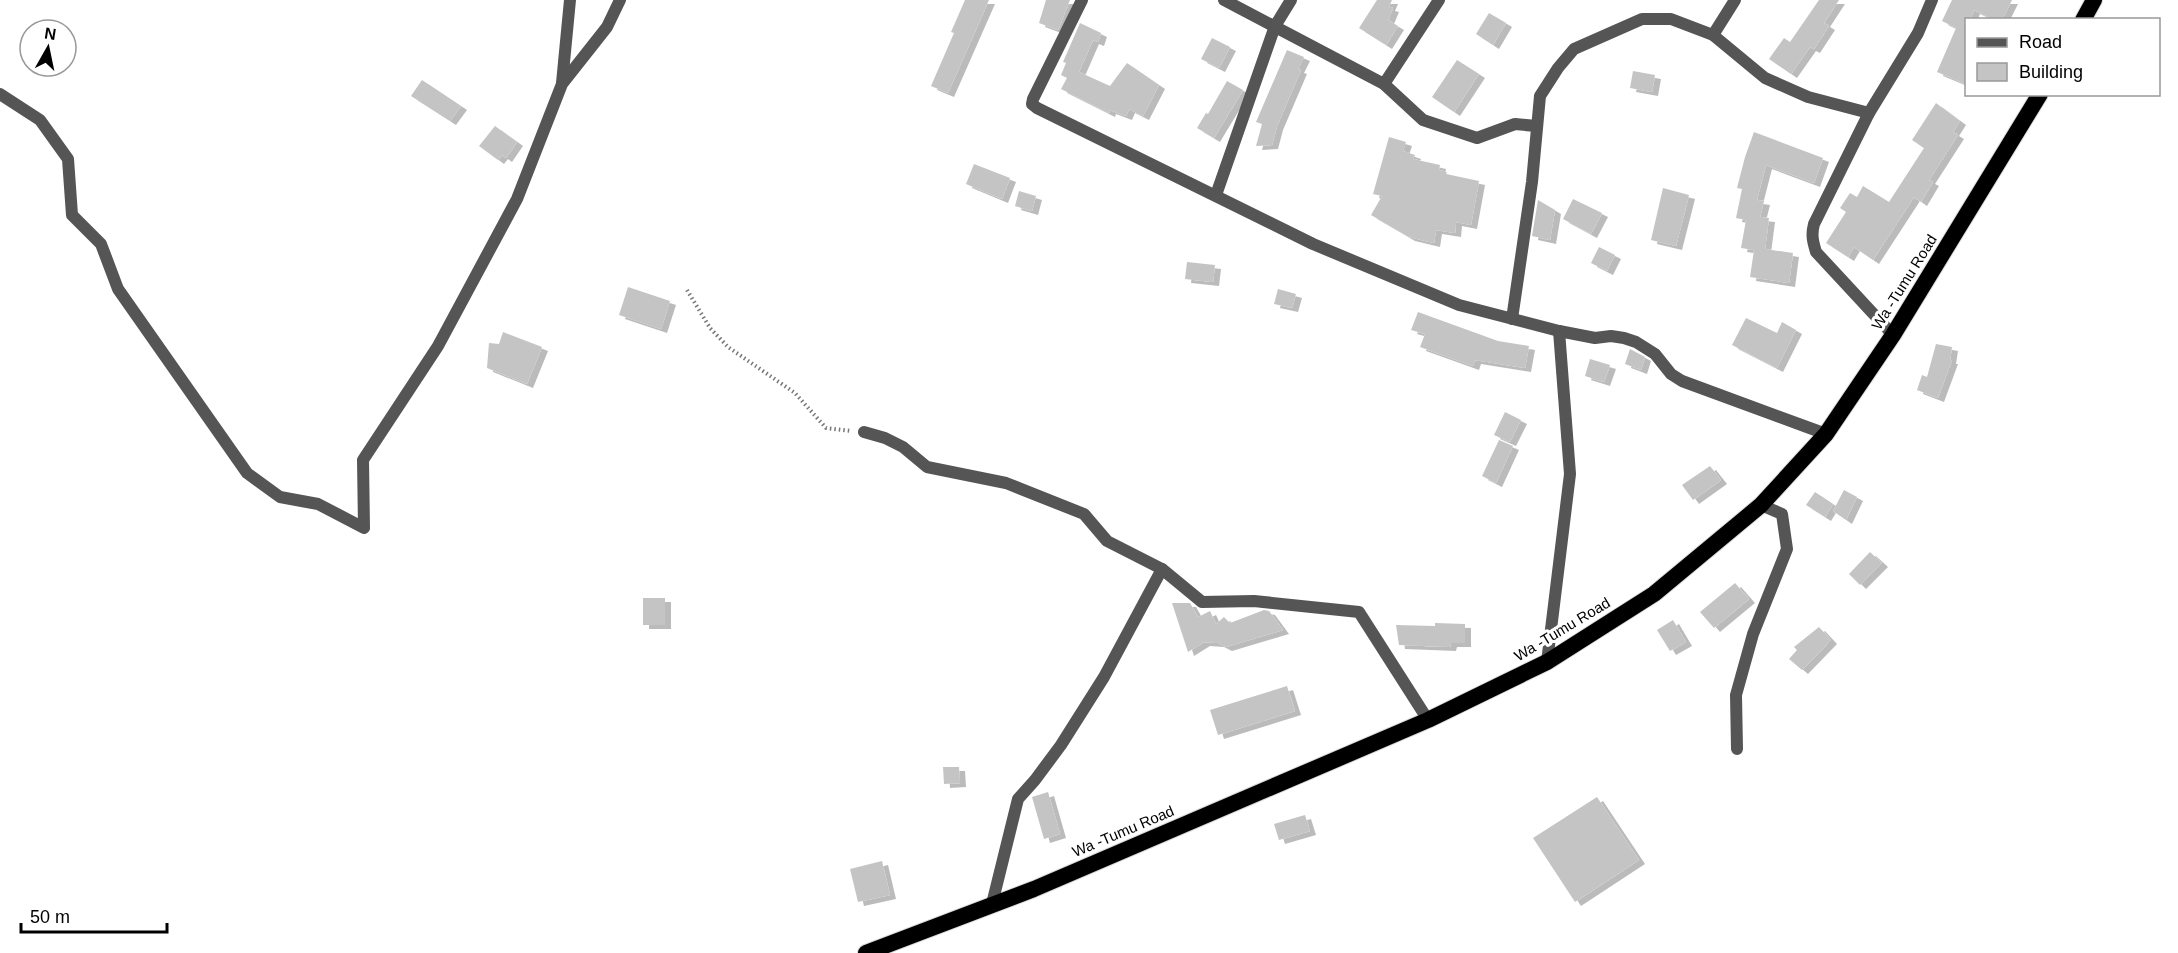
<svg xmlns="http://www.w3.org/2000/svg" width="2178" height="953" font-family="Arial,sans-serif">
  <defs>
    <filter id="shadow"><feDropShadow dx="6" dy="4" stdDeviation="0" flood-color="#0004"/></filter>
  </defs>
  <rect width="100%" height="100%" fill="#fff"/>
  <g fill="#c4c4c4" filter="url(#shadow)">
    <path d="M965,0H989L948,93L931,86L954,33L951,32Z"/>
    <path d="M1046,0H1070L1058,30L1039,23Z"/>
    <path d="M1377,0H1392L1389,7L1393,8L1388,20L1398,26L1386,45L1359,28Z"/>
    <path d="M1819,0H1839L1824,23L1829,26L1814,49L1810,47L1791,74L1769,59L1784,38L1790,42Z"/>
    <path d="M1952,0H2012L2002,20H1995L1974,10L1970,20H1966V84L1937,72L1956,28L1942,21Z"/>
    <path d="M1489,13L1506,23L1493,45L1476,34Z"/>
    <path d="M1080,23L1101,33L1098,42L1093,40L1079,72L1110,86L1127,63L1159,85L1143,116L1129,109L1126,116L1110,110L1109,113L1061,89L1067,78L1061,75L1066,63L1063,62Z"/>
    <path d="M1212,38L1230,47L1219,68L1201,59Z"/>
    <path d="M1287,50L1304,57L1298,69L1301,70L1277,126L1272,145L1256,146L1262,124L1256,122Z"/>
    <path d="M1457,60L1479,74L1454,112L1432,97Z"/>
    <path d="M1633,71L1655,75L1652,92L1630,88Z"/>
    <path d="M422,80L461,106L450,121L411,96Z"/>
    <path d="M1227,81L1243,90L1214,138L1197,128L1206,113L1208,114Z"/>
    <path d="M1936,103L1960,121L1953,132L1958,135L1929,180L1933,182L1921,202L1914,197L1873,260L1854,247L1848,257L1826,243L1846,212L1840,208L1850,193L1857,197L1863,186L1889,202L1924,148L1912,140Z"/>
    <path d="M495,126L517,142L506,158L502,155L498,160L479,146Z"/>
    <path d="M1754,132L1823,158L1814,183L1766,165L1757,200L1764,201L1760,217L1769,218L1765,249L1793,253L1789,283L1750,277L1754,250L1741,248L1746,220L1736,218L1742,189L1737,188L1745,157Z"/>
    <path d="M1389,137L1406,142L1403,151L1415,155L1413,159L1440,165L1439,170L1447,172L1446,174L1479,181L1471,225L1456,222L1455,233L1436,230L1434,243L1409,237L1371,215L1382,196L1373,194Z"/>
    <path d="M974,164L1010,178L1002,199L966,184Z"/>
    <path d="M1663,188L1689,195L1676,246L1651,240Z"/>
    <path d="M1019,191L1036,196L1032,211L1015,206Z"/>
    <path d="M1573,199L1602,213L1591,234L1563,219Z"/>
    <path d="M1538,200L1555,210L1550,240L1532,236Z"/>
    <path d="M1599,247L1615,255L1607,271L1591,263Z"/>
    <path d="M1187,262L1215,265L1213,282L1185,279Z"/>
    <path d="M628,287L670,301L661,329L619,315Z"/>
    <path d="M1278,289L1296,294L1292,308L1274,304Z"/>
    <path d="M1418,312L1498,341L1529,346L1525,368L1475,360L1473,366L1420,347L1425,334L1411,330Z"/>
    <path d="M1746,318L1777,333L1782,322L1796,330L1777,368L1732,345Z"/>
    <path d="M503,332L542,347L527,384L487,368L489,343L499,344Z"/>
    <path d="M1936,344L1952,347L1950,360H1952L1938,398L1917,390L1922,375L1927,377Z"/>
    <path d="M1630,349L1645,357L1641,370L1625,364Z"/>
    <path d="M1590,359L1610,365L1604,382L1585,376Z"/>
    <path d="M1505,412L1521,420L1510,442L1494,435Z"/>
    <path d="M1499,440L1513,446L1496,483L1482,476Z"/>
    <path d="M1710,466L1721,480L1693,500L1682,485Z"/>
    <path d="M1844,490L1857,497L1846,520L1833,511Z"/>
    <path d="M1815,492L1833,504L1825,517L1806,505Z"/>
    <path d="M1870,552L1882,563L1860,585L1849,574Z"/>
    <path d="M1735,583L1749,599L1714,628L1700,612Z"/>
    <rect x="643" y="598" width="22" height="27"/>
    <path d="M1172,603H1190L1198,617L1210,611L1216,624L1224,617L1230,623L1264,610L1269,611L1283,630L1226,647L1218,643L1204,642L1188,652Z"/>
    <path d="M1673,620L1686,642L1670,651L1657,630Z"/>
    <path d="M1435,623L1465,624V643H1451L1450,647L1399,645L1396,625L1435,626Z"/>
    <path d="M1819,627L1831,640L1802,670L1789,659L1797,650L1794,647Z"/>
    <path d="M1287,686L1295,711L1218,735L1210,710Z"/>
    <path d="M943,767H959L960,783L944,784Z"/>
    <path d="M1048,792L1060,834L1044,839L1032,797Z"/>
    <path d="M1597,797L1639,860L1575,902L1533,838Z"/>
    <path d="M1305,815L1310,831L1279,840L1274,824Z"/>
    <path d="M882,861L890,895L858,902L850,869Z"/>
  </g>
  <g fill="none" stroke-linecap="round" stroke-linejoin="round">
    <defs>
      <g id="trunk">
        <path d="M2083,20L2094,0"/>
        <path d="M866,953L1034,889L1428,720L1547,662L1654,594L1761,505L1826,434L1893,335L2040,94"/>
      </g>
    </defs>
    <use href="#trunk" stroke="#dbdbdb" stroke-width="18"/>
    <path stroke="#777" stroke-width="4" stroke-dasharray="1.5 3" stroke-linecap="butt" d="M687,290L710,328L728,347L795,393L826,428L851,431"/>
    <g stroke="#555" stroke-width="12">
      <path d="M1082,0L1033,99L1032,104L1037,108L1313,244L1459,305L1559,331L1595,338L1611,336L1624,338L1636,342L1655,354L1671,374L1682,381L1826,434"/>
      <path d="M1224,0L1384,84L1423,120L1477,138L1515,124L1536,126"/>
      <path d="M1713,35L1735,0"/>
      <path d="M562,83L570,0"/>
      <path d="M1384,84L1439,0"/>
      <path d="M0,94L40,120L68,159L72,215L101,244L118,289L247,473L280,497L318,504L364,528L363,460L438,346L517,199L562,84L607,27L620,0"/>
      <path d="M1216,195L1275,26L1291,0"/>
      <path d="M1512,319L1532,182L1540,96L1558,68L1574,49L1642,19H1671L1713,35L1765,78L1808,97L1869,113"/>
      <path d="M1893,335L1816,252C1813,242 1811,235 1814,224L1869,113L1918,33L1932,0"/>
      <path d="M864,432L885,438L903,447L927,467L1006,483L1084,514L1107,541L1162,569L1202,602L1254,601L1359,612L1428,720"/>
      <path d="M1547,662L1570,474L1559,331"/>
      <path d="M1737,749L1736,695L1753,634L1787,549L1782,514L1761,505"/>
      <path d="M992,904L1018,799L1035,780L1061,745L1104,677L1162,569"/>
    </g>
    <use href="#trunk" stroke="#000" stroke-width="16"/>
  </g>
  <g text-anchor="middle" dominant-baseline="central" stroke-width="6" stroke-linejoin="round" paint-order="stroke">
    <g font-size="15" fill="#000" stroke="#fff">
      <text transform="translate(1904 282) rotate(-58)">Wa -Tumu Road</text>
      <text transform="translate(1562 629) rotate(-31)">Wa -Tumu Road</text>
      <text transform="translate(1123 831) rotate(-23)">Wa -Tumu Road</text>
    </g>
  </g>
  <rect x="1965" y="18" width="195" height="78" fill="#ffffff" stroke="#999999" stroke-width="1.5"/>
  <rect x="1977" y="38" width="30" height="9" fill="#555555" stroke="#999999" stroke-width="1.5"/>
  <text x="2019" y="48" font-size="18" fill="#000000">Road</text>
  <rect x="1977" y="63" width="30" height="18" fill="#c4c4c4" stroke="#999999" stroke-width="1.5"/>
  <text x="2019" y="78" font-size="18" fill="#000000">Building</text>
  <g transform="translate(48 48) rotate(9)"><circle r="28" fill="#ffffff" stroke="#999999" stroke-width="1.5"/>
  <path d="M0-4.5L10 22L0 15L-10 22Z" fill="#000000"/>
  <text y="-9" font-size="16" font-weight="bold" text-anchor="middle" fill="#000000">N</text>
  </g>
  <path d="M21 923v9h146v-9" fill="none" stroke="#000000" stroke-width="3"/>
  <text x="30" y="923" font-size="18" fill="#000000" stroke="#ffffff" stroke-width="4.5" paint-order="stroke">50 m</text>
</svg>
